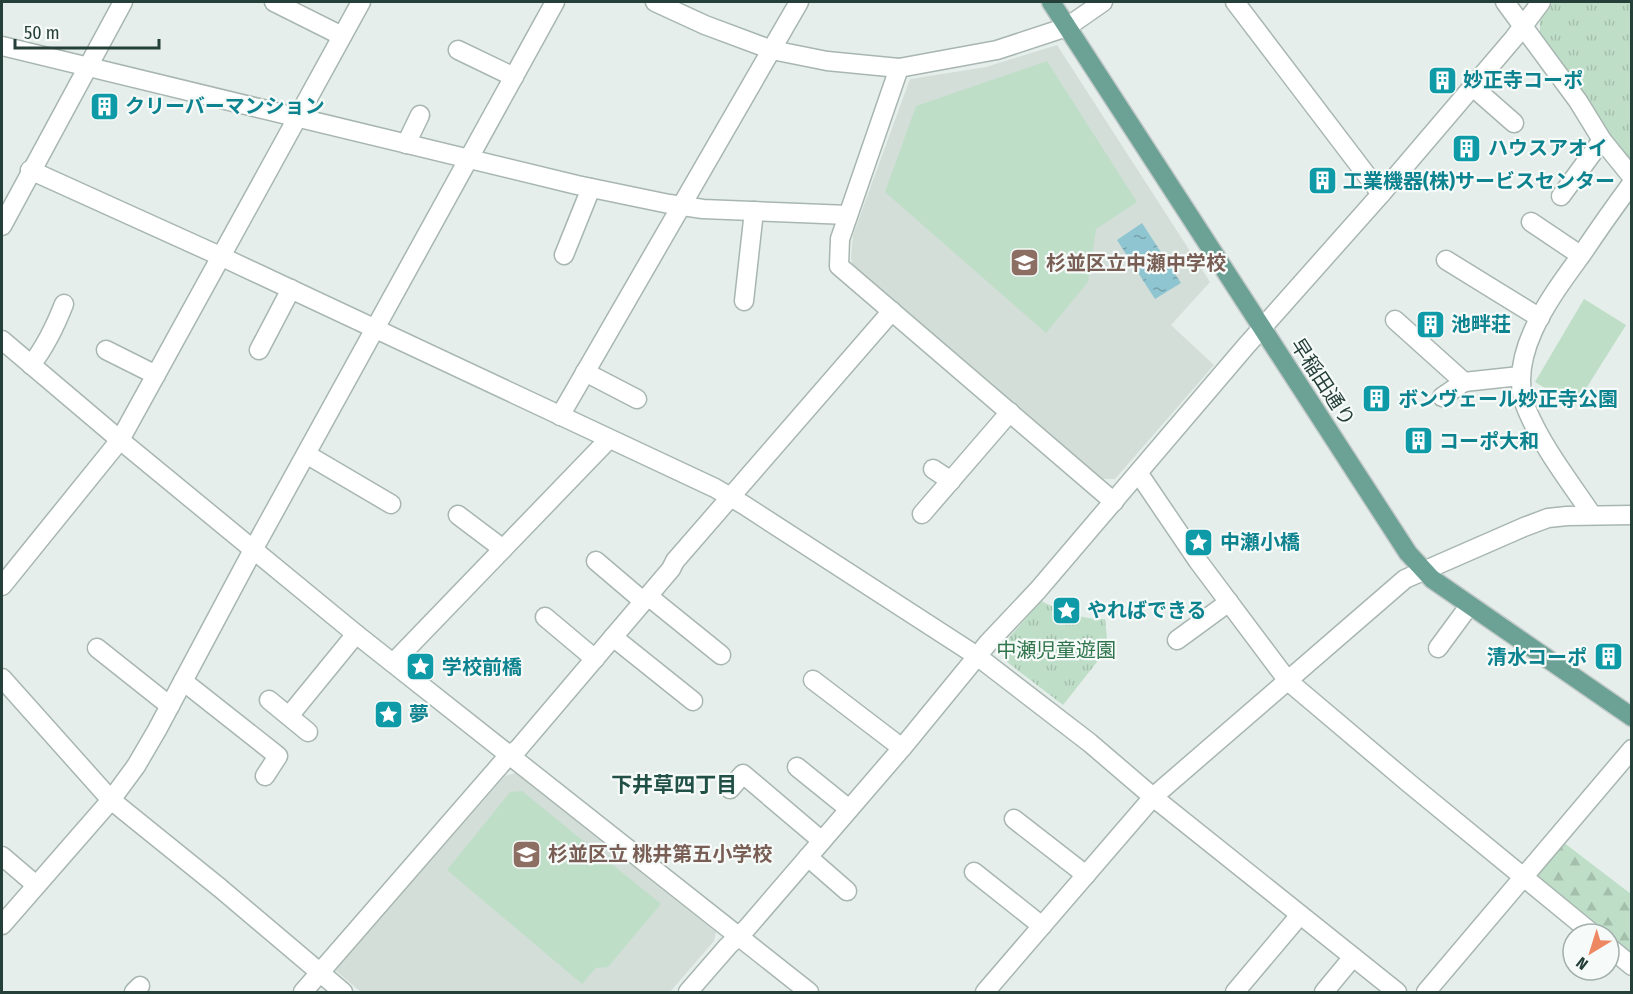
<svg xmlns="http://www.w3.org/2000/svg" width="1633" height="994" font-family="'Fira Sans Condensed','Noto Sans JP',sans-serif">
  <defs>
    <pattern id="forest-firs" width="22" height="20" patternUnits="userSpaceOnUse" patternTransform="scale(1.5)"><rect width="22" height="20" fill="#bfdec8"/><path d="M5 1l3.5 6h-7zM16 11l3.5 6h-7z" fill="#a4c0ad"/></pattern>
    <pattern id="park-tufts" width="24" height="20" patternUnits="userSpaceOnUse" patternTransform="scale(1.5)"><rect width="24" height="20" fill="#bfdec8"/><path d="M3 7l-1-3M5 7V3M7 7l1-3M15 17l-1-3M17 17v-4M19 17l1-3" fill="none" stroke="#a4c0ad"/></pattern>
    <pattern id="water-ripples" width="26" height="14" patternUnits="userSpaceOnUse" patternTransform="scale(1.5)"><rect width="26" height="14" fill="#8fc5d1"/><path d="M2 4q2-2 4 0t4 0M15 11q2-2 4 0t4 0" fill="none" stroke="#75a1ab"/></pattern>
  </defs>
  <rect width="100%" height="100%" fill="#e5eeea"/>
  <g fill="#d3ded9">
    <path d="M1057,45L1210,282L1171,325L1214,365L1115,479H1103L853,268L851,258L853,235L910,79L986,67Z"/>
    <path d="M515,773L716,932L714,941L670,992H361L335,970L505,776Z"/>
  </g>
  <path fill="url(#forest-firs)" d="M1563,842L1631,894V955L1609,937V934H1606L1533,876Z"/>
  <g fill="url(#park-tufts)">
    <path d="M1553,2H1631V166L1540,41V20Z"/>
    <path d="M1041,601C1062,611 1081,620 1105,619L1108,648L1063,705L1007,662L1006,641Z"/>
  </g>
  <g fill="#bfdec8">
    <path d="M1047,61L1137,202L1096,229L1088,282L1046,333L885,192L916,106Z"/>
    <path d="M1584,299L1626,325L1575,406L1535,382Z"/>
    <path d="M522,791L661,904L608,967L596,968L582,984L447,870L510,792Z"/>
  </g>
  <path fill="url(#water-ripples)" d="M1142,223L1181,283L1155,299L1117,240Z"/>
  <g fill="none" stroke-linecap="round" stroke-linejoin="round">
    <defs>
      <g id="minor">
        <path d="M274,2L342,36"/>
        <path d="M655,2L705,25L772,50L827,61L899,68L997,50L1067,27L1103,2"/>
        <path d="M1235,2L1381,194"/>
        <path d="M1505,2L1578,101L1602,140L1632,177"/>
        <path d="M2,46L577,185L669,204L703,209L848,215"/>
        <path d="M458,50L514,77"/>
        <path d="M899,68L840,239L839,266L1114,502"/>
        <path d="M1473,87L1514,123"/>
        <path d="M406,144L420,115"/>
        <path d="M30,170L220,256L715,488L744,505L977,656L1090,743L1153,797L1397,992"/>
        <path d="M1561,196L1602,140"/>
        <path d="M1531,222L1580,255"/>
        <path d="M2,226L123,2"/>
        <path d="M564,255L591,188"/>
        <path d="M1446,260L1540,318"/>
        <path d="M744,301L754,211"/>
        <path d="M1395,320L1464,382L1520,376"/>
        <path d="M2,340L120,440L356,634L809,992"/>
        <path d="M106,350L156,375"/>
        <path d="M259,350L291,289"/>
        <path d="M31,365C46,346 55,327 64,304"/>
        <path d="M585,372L637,399"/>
        <path d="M1442,397L1464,382"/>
        <path d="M560,416L799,2"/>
        <path d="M306,454L391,504"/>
        <path d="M933,469L951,481"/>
        <path d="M1139,474L1198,561L1288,681L1410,784L1593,934"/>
        <path d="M922,514L1010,412"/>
        <path d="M458,515L503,549"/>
        <path d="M1592,515C1570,482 1543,448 1527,410C1504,357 1552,295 1582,254C1598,230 1615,206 1632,183"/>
        <path d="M596,561L643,601"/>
        <path d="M2,586L120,440L361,2"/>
        <path d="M648,596L721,655"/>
        <path d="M545,617L595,659"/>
        <path d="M613,637L693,701"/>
        <path d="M1177,640L1229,602"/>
        <path d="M97,648L170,706"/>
        <path d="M1438,648L1469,606"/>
        <path d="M393,663L609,439"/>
        <path d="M2,678L111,800L220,888L343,992"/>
        <path d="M813,680L902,748"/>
        <path d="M183,681L278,756L265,776"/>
        <path d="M269,700L308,732"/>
        <path d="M289,716L356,634"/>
        <path d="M797,767L849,809"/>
        <path d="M730,789L743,774L822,841"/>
        <path d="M1014,819L1086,875"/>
        <path d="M2,856L36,885"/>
        <path d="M808,857L847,891"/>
        <path d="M974,872L1042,926"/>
        <path d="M2,925L111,800L136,766L157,730L253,550L555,2"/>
        <path d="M1609,947L1632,966"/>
        <path d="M134,992L140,986"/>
        <path d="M303,992L509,755L518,749L671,569L675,561L892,311"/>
        <path d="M688,992L728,946L747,928L902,748L988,643L1038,590L1246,346L1381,194L1514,38L1541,2"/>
        <path d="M985,992L1153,797L1405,579L1524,527L1548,518L1567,516L1632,515"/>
        <path d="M1235,992L1300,915"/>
        <path d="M1324,992L1353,957"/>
        <path d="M1426,992L1632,749"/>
      </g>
      <path id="major" d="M1051,2L1408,553L1432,579L1632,717"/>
    </defs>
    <use href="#minor" stroke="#a8b6b1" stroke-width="21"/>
    <use href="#major" stroke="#c2c9c8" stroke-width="21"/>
    <use href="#minor" stroke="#fff" stroke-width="18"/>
    <use href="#major" stroke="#6ba295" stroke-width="18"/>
  </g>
  <defs>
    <symbol id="building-square" viewBox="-11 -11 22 22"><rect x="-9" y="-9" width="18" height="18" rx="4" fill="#0f9aa8" stroke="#f6faf8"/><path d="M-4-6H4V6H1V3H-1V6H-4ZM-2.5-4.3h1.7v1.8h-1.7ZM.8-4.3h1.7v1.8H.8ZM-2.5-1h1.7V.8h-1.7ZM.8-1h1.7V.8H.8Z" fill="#fff"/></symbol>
    <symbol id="school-square" viewBox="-11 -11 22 22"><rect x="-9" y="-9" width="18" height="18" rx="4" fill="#8d6e63" stroke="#f6faf8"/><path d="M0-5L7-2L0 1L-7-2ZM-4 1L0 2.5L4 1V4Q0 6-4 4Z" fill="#fff"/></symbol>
    <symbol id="sight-square" viewBox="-11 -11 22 22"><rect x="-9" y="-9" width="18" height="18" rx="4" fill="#0f9aa8" stroke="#f6faf8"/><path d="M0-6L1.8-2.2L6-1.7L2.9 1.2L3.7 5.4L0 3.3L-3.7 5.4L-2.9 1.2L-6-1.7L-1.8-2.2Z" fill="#fff"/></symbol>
  </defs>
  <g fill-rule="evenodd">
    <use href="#building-square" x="1426" y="64" width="33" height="33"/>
    <use href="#building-square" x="88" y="90" width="33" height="33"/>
    <use href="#building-square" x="1450" y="132" width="33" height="33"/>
    <use href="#building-square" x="1306" y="164" width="33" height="33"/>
    <use href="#school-square" x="1008" y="246" width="33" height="33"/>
    <use href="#building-square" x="1414" y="308" width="33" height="33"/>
    <use href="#building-square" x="1360" y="382" width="33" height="33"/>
    <use href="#building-square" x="1402" y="424" width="33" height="33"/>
    <use href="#sight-square" x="1182" y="526" width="33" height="33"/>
    <use href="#sight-square" x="1050" y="594" width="33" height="33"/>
    <use href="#building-square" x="1592" y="640" width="33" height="33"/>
    <use href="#sight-square" x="404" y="650" width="33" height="33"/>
    <use href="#sight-square" x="372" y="698" width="33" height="33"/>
    <use href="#school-square" x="510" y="838" width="33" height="33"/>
  </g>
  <g text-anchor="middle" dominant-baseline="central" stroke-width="4.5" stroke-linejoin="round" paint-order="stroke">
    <g font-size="20" font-weight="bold" fill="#0d838f" stroke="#f6faf8" text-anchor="start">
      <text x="1463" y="80">妙正寺コーポ</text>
      <text x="125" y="106">クリーバーマンション</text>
      <text x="1488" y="148">ハウスアオイ</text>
      <text x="1343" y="181">工業機器(株)サービスセンター</text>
      <text x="1451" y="324">池畔荘</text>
      <text x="1398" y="399">ボンヴェール妙正寺公園</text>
      <text x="1439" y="441">コーポ大和</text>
      <text x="1220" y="542">中瀬小橋</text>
      <text x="1087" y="610">やればできる</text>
      <text x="1587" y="657" text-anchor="end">清水コーポ</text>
      <text x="442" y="667">学校前橋</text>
      <text x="409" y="714">夢</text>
    </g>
    <g font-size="20" font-weight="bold" fill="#785e54" stroke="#f6faf8" text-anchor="start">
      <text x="1046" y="263">杉並区立中瀬中学校</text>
      <text x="548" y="854">杉並区立 桃井第五小学校</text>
    </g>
    <g font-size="20" fill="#253f39" stroke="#f6faf8">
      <text transform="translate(1323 382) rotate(57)">早稲田通り</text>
    </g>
    <g font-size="20" fill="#30754c" stroke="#f6faf8">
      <text x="1056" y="650">中瀬児童遊園</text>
    </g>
    <g font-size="21" font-weight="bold" fill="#215146" stroke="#f6faf8">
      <text x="674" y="785">下井草四丁目</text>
    </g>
  </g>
  <rect width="1633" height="994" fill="none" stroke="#253f39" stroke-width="6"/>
  <g transform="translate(1591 952) rotate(218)"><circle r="28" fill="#f6faf8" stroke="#a2afac" stroke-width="1.5"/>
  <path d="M0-4.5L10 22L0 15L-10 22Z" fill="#ee8863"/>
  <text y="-9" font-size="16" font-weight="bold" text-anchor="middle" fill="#253f39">N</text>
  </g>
  <path d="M15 39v9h144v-9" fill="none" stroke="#253f39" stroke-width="3"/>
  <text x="24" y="39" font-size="18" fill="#253f39" stroke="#f6faf8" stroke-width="4.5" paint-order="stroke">50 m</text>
</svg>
